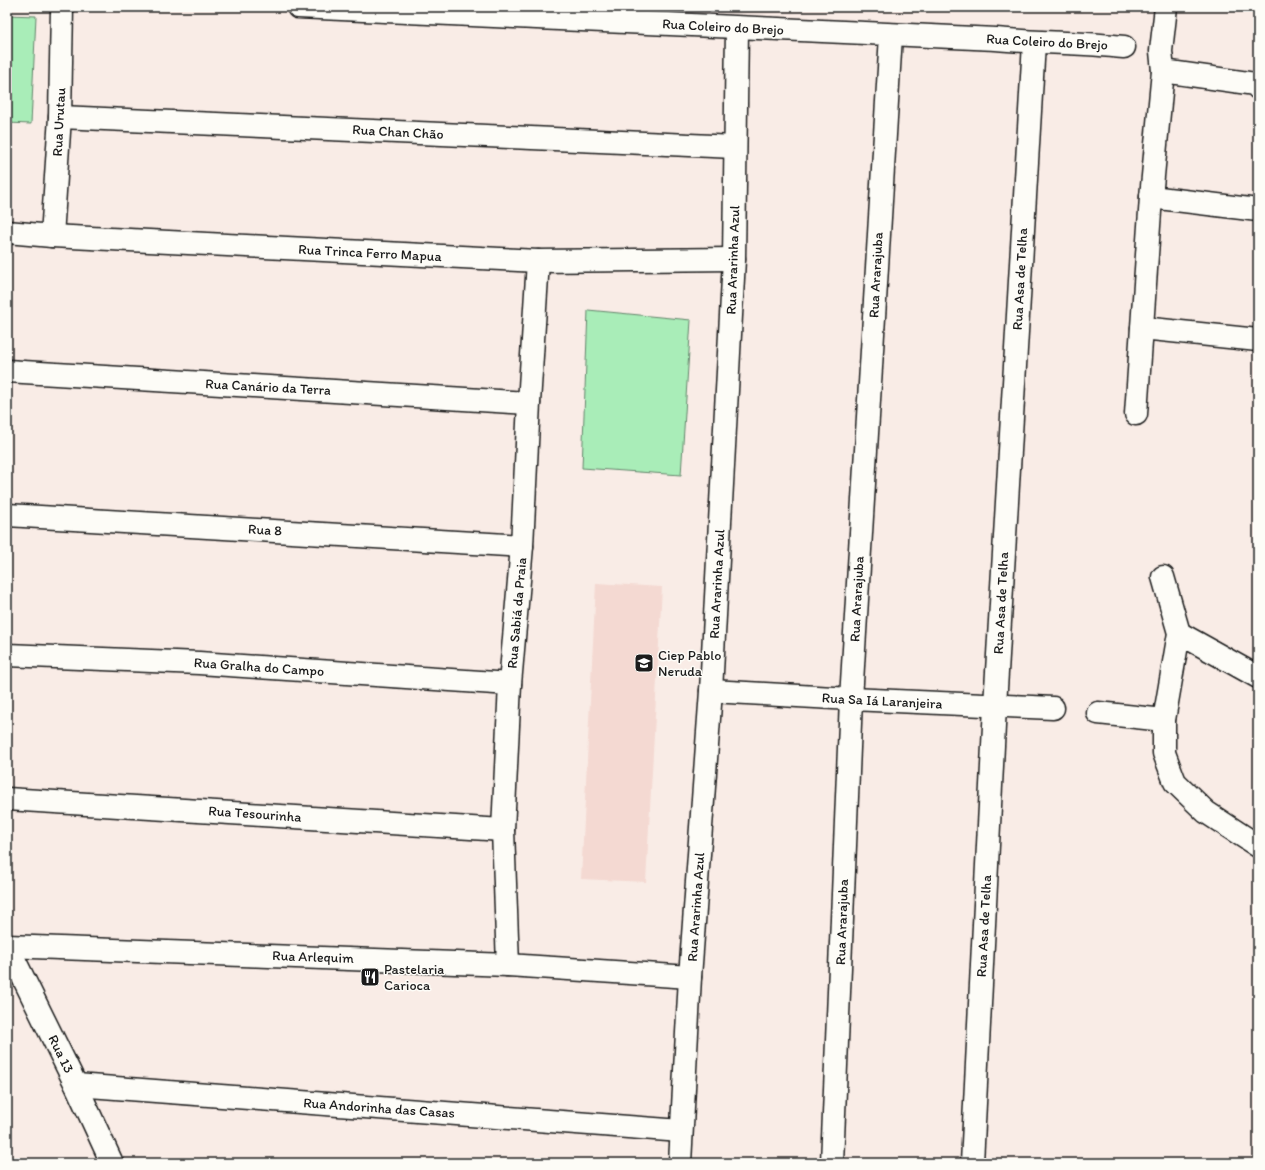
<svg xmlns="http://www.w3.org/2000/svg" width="1265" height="1170" font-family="Itim,sans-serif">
  <rect width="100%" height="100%" fill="#f9ece6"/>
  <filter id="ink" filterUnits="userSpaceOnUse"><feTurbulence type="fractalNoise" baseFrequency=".025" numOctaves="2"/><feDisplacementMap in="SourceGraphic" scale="8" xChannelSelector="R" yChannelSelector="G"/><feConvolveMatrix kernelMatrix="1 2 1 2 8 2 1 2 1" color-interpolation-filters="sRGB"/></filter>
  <g filter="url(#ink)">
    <path fill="#f4d9d2" d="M596,583L662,587L646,882L581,879Z"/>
    <g fill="#a9edb8" stroke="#62846a">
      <path d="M7,15L36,16L31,124L7,123Z"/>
      <path d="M588,310L691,320L681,475L582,468Z"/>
    </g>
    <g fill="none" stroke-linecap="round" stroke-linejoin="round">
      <defs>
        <g id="street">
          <path d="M298,7L996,39C1039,43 1081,42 1124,47"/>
          <path d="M1163,71L1255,84L1258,88"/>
          <path d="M60,117L735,147"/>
          <path d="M1151,197L1258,210"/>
          <path d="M7,232L52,236L538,261L734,259"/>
          <path d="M52,236L60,117L62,7"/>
          <path d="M1142,328L1258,340"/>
          <path d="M7,371L529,403"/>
          <path d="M1136,414L1151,197L1163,71L1161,51L1166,7"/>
          <path d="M7,515L522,546"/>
          <path d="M1163,577L1179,633L1164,720V753L1175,782L1206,812L1258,846"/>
          <path d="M1179,633L1258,677"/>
          <path d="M7,655L199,663L510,684"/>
          <path d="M711,691L851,699L1053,708"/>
          <path d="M1098,713L1164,720"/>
          <path d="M7,799L503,830"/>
          <path d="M7,945L76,1085L112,1163"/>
          <path d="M7,946L508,965L690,977"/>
          <path d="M508,965L503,830L510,684L522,546L529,403L538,261"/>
          <path d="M76,1085L681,1131"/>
          <path d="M680,1163L690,977L711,691L734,259L737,28"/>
          <path d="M832,1163L851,699L891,35"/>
          <path d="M972,1163L995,706L1034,43"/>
        </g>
      </defs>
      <use href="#street" stroke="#1c1c1c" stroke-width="25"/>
      <use href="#street" stroke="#fdfcf7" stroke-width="22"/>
    </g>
  </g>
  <defs>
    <symbol id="school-square" viewBox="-11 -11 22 22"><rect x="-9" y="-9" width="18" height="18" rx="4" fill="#1c1c1c" stroke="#fdfcf7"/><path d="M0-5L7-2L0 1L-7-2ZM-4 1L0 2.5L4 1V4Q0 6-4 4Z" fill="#fff"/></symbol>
    <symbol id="restaurant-square" viewBox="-11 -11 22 22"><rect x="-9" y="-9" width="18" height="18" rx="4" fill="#1c1c1c" stroke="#fdfcf7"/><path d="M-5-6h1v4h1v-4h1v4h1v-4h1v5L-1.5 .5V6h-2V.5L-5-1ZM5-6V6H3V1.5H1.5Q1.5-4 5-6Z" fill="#fff"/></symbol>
  </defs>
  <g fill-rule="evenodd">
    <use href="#school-square" x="633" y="652" width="22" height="22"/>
    <use href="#restaurant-square" x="359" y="966" width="22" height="22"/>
  </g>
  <g text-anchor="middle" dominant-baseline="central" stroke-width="3" stroke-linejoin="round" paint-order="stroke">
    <g font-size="14" fill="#1c1c1c" stroke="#fdfcf7">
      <text transform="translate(723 27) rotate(3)">Rua Coleiro do Brejo</text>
      <text transform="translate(1047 42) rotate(3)">Rua Coleiro do Brejo</text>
      <text transform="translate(59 122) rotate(-87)">Rua Urutau</text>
      <text transform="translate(398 132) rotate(3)">Rua Chan Chão</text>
      <text transform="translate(370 253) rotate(3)">Rua Trinca Ferro Mapua</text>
      <text transform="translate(733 260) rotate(-88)">Rua Ararinha Azul</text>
      <text transform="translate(876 275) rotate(-87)">Rua Ararajuba</text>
      <text transform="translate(1020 279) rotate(-87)">Rua Asa de Telha</text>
      <text transform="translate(268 387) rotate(3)">Rua Canário da Terra</text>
      <text transform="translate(265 530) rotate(3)">Rua 8</text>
      <text transform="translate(717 584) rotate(-87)">Rua Ararinha Azul</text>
      <text transform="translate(857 599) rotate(-87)">Rua Ararajuba</text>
      <text transform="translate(1001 603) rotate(-87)">Rua Asa de Telha</text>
      <text transform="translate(517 613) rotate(-85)">Rua Sabiá da Praia</text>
      <text transform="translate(259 667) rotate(4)">Rua Gralha do Campo</text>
      <text transform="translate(882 701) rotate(3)">Rua Sa Iá Laranjeira</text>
      <text transform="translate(255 814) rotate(4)">Rua Tesourinha</text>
      <text transform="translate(696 907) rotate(-86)">Rua Ararinha Azul</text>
      <text transform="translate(842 922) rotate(-88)">Rua Ararajuba</text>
      <text transform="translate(984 926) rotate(-87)">Rua Asa de Telha</text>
      <text transform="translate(313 957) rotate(2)">Rua Arlequim</text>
      <text transform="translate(61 1054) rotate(64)">Rua 13</text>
      <text transform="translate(379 1108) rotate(4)">Rua Andorinha das Casas</text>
    </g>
    <g font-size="14" fill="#1c1c1c" stroke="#fdfcf7" text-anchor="start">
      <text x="658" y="655">Ciep Pablo<tspan x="658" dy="16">Neruda</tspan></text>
      <text x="384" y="969">Pastelaria<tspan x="384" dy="16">Carioca</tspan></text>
    </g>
  </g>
  <rect width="1265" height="1170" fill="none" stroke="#fdfcf7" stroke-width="24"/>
  <rect x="12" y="12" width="1241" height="1146" fill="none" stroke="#1c1c1c" stroke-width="1.5" filter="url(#ink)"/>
</svg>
